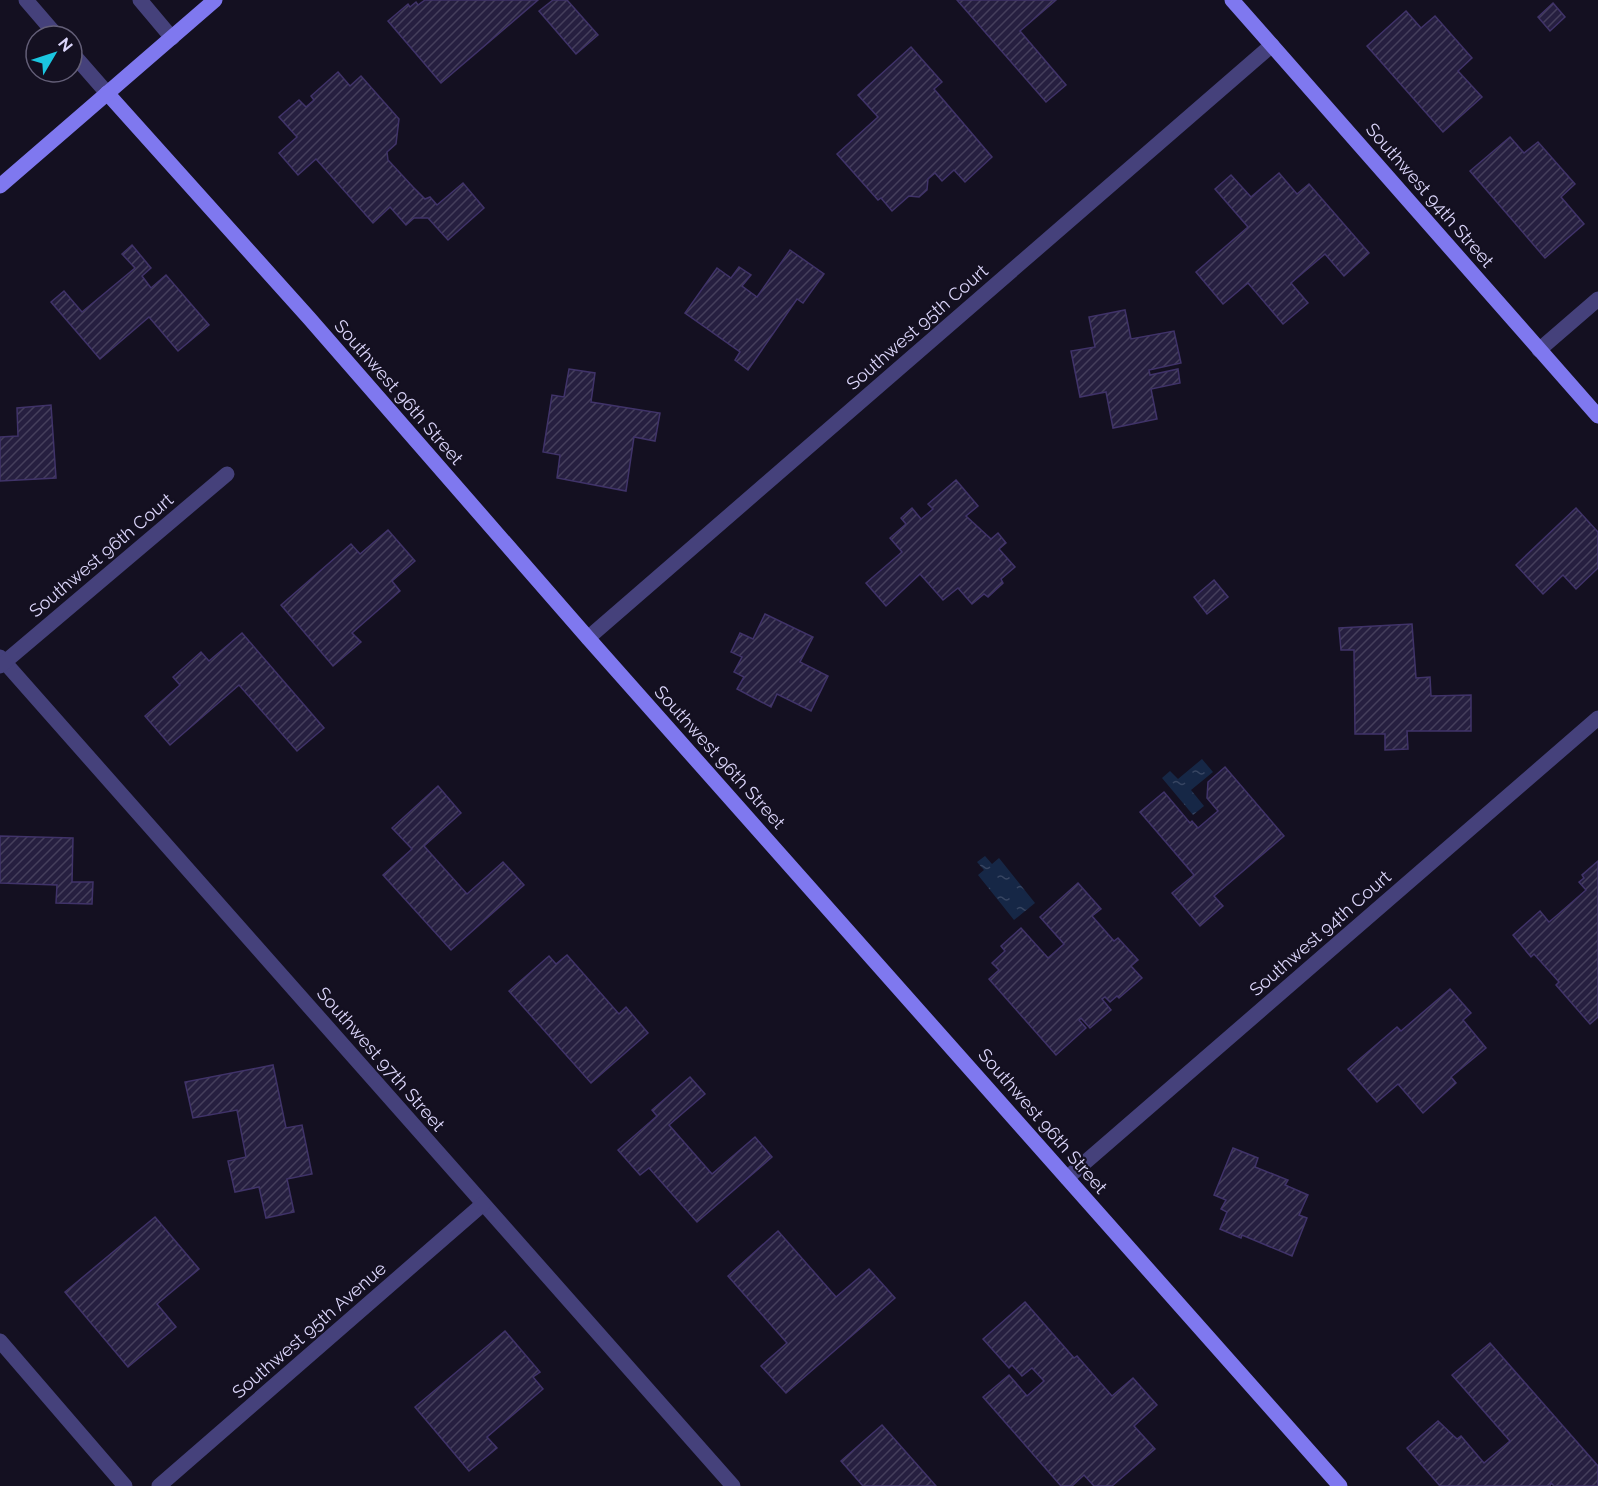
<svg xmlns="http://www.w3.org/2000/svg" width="1598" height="1486" font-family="Raleway,sans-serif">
  <defs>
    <pattern id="water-ripples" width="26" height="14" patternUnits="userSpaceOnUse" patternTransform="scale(1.5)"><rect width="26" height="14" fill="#162746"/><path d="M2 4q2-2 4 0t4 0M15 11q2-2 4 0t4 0" fill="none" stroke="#374562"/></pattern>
    <pattern id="building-hatch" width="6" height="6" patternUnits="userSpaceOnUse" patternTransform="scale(1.5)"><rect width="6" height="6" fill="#261f40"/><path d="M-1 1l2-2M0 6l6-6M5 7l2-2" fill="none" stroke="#453f5c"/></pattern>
  </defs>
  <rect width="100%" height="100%" fill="#141021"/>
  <g fill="url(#water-ripples)">
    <path d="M1202,759L1213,772L1191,790L1204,806L1193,815L1162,778L1170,771L1178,779Z"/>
    <path d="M985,856L992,864L999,858L1035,903L1014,920L978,875L984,870L977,862Z"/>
  </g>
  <g fill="url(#building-hatch)" stroke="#403369" stroke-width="1.5">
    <path d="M425,0H538L441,83L388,21L408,4L410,7L416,2L418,5Z"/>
    <path d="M553,0H567L598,35L576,54L539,11Z"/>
    <path d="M957,0H1056L1020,31L1066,85L1046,102Z"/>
    <path d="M1553,3L1565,17L1550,31L1538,17Z"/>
    <path d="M1406,11L1421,28L1435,16L1472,58L1458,71L1482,97L1443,132L1367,46Z"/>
    <path d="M911,47L942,82L934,89L992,157L965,182L954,170L942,181L935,173L928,179L927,190L919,197L909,196L892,211L881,198L878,200L837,154L878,117L858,95Z"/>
    <path d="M338,72L350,86L361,76L399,119L396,144L387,152L388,160L413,187L425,199L430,197L437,205L463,183L484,208L448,240L428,218H414L406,225L390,207L373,223L316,159L298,175L279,153L297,137L279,117L299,100L306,107L314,100L311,96Z"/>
    <path d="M1510,137L1524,153L1538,142L1575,184L1561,197L1584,224L1545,258L1470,171Z"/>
    <path d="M1279,173L1297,194L1309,184L1369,253L1344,276L1325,254L1291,283L1308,303L1283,324L1248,283L1223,304L1196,272L1248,227L1215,189L1231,175L1251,197Z"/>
    <path d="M132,245L151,268L142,276L151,288L166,275L209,325L178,351L149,317L100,359L51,302L64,291L82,312L135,268L122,254Z"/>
    <path d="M790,250L824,274L803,303L797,299L748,370L735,360L740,352L685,313L717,268L731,278L739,267L751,275L742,286L757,297Z"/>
    <path d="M1125,310L1131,339L1174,331L1181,363L1149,370L1150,375L1178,369L1180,383L1151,389L1157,419L1113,428L1106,392L1080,397L1071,351L1095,347L1089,317Z"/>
    <path d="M569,369L595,373L591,402L660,413L655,441L634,437L626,491L557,478L560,455L543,452L552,395L564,397Z"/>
    <path d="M51,405L56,478L0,481V437L18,436L17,408Z"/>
    <path d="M956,480L978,506L966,516L991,539L998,533L1006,543L999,549L1015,567L1001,579L1003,583L988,597L984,594L972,604L958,588L943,600L920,574L886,606L866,583L902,552L890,538L906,524L901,518L912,508L921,519L933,509L928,504Z"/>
    <path d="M1576,508L1598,532V568L1576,589L1563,575L1543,594L1516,565Z"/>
    <path d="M388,530L415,561L392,581L400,591L352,633L361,642L333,666L281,605L351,544L360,554Z"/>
    <path d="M1214,580L1228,597L1207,614L1194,597Z"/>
    <path d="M765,614L813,637L800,662L828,676L811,711L777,694L771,707L737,689L744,677L734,672L742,657L731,652L740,633L753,639Z"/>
    <path d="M1412,624L1416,678L1430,677L1431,696L1471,695V731H1407L1408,749L1385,750V734H1355L1354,650H1341L1339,628Z"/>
    <path d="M242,633L324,728L297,751L239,685L170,745L145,716L180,685L173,677L201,652L209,661Z"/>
    <path d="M1225,767L1284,836L1214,896L1223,906L1200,926L1172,893L1194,875L1140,812L1164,792L1190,823L1192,821L1198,828L1218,811L1207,798L1208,782Z"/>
    <path d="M438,786L461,813L424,846L467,894L503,862L524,885L451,950L383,875L412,849L392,828Z"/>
    <path d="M0,836L73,838L72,882H93L92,904L56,903L57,885L0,883Z"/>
    <path d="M1598,861V1017L1590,1024L1556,985L1559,982L1534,954L1531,957L1513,935L1540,911L1549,922L1555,917L1586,890L1579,882L1584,878L1582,875Z"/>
    <path d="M1078,883L1101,909L1092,916L1114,941L1118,938L1138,960L1131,966L1142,978L1119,998L1117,996L1110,1002L1105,997L1102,999L1111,1010L1090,1028L1081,1018L1079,1020L1086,1028L1056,1055L989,979L999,970L992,963L1005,951L1001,946L1021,928L1048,958L1064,944L1040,917Z"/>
    <path d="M567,955L619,1014L626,1007L648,1033L591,1083L509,991L549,956L556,964Z"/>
    <path d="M1450,989L1471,1013L1463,1020L1486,1048L1451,1077L1456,1083L1423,1113L1398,1084L1377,1102L1348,1069L1397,1027L1401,1031Z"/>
    <path d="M273,1065L286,1128L302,1125L312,1174L287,1179L294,1212L266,1218L259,1187L235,1192L228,1161L246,1157L237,1110L193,1118L185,1082Z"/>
    <path d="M690,1077L705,1094L669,1125L712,1174L755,1137L772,1157L697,1222L649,1168L640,1175L618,1150L657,1116L652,1110Z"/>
    <path d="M1233,1148L1258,1158L1255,1167L1288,1180L1285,1185L1308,1195L1299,1215L1307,1218L1292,1256L1242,1235L1241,1238L1220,1229L1227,1212L1221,1209L1226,1200L1214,1195Z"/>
    <path d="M155,1217L199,1269L157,1304L176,1327L128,1367L65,1292Z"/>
    <path d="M778,1231L836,1297L869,1269L895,1298L786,1393L761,1366L787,1343L728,1276Z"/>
    <path d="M1025,1302L1074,1358L1077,1356L1112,1396L1133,1378L1157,1405L1134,1426L1155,1449L1112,1486H1094L1084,1475L1072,1486H1061L983,1397L1009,1375L1027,1396L1044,1381L1032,1368L1022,1376L1012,1365L1009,1368L983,1339Z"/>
    <path d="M505,1331L540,1372L533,1377L543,1389L487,1437L497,1448L469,1471L415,1407Z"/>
    <path d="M1490,1343L1598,1466V1486H1554L1551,1483L1550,1486H1440L1407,1448L1438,1421L1457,1439L1461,1436L1484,1463L1510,1441L1452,1375Z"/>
    <path d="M882,1425L936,1486H863L841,1461Z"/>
  </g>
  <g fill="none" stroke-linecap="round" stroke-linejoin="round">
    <path stroke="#45417b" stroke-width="15" d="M140,0L172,38"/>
    <g stroke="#45417b" stroke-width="15">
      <path d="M26,0L57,36"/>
      <path d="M72,53L107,93"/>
      <path d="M1539,350L1598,299"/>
      <path d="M588,638L1272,45"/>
      <path d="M0,657L733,1486"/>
      <path d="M0,666L227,474"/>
      <path d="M1067,1178L1598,718"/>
      <path d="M0,1341L125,1486"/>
      <path d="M159,1486L483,1204"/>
    </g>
    <g stroke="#7f78ef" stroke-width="15">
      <path d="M1232,0L1598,416"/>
      <path d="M107,93L309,318L588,638L1340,1486"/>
      <path d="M0,186L215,0"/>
    </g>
  </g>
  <g text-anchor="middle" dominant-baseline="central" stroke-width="4.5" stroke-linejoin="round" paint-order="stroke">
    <g font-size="18" fill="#dbd5fa" stroke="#141021">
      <text transform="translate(1430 195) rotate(49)">Southwest 94th Street</text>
      <text transform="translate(917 327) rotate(-41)">Southwest 95th Court</text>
      <text transform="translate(399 392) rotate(49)">Southwest 96th Street</text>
      <text transform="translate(101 555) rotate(-40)">Southwest 96th Court</text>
      <text transform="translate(720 757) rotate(48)">Southwest 96th Street</text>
      <text transform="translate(1320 933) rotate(-41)">Southwest 94th Court</text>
      <text transform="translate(381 1059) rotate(49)">Southwest 97th Street</text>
      <text transform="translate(1043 1121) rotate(49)">Southwest 96th Street</text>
      <text transform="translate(309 1330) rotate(-41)">Southwest 95th Avenue</text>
    </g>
  </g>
  <g transform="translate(54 54) rotate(51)"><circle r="28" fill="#141021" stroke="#645f78" stroke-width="1.5"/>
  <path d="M0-4.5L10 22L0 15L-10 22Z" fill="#1bc6e0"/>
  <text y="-9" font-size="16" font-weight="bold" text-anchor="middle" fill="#dbd5fa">N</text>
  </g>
</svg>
